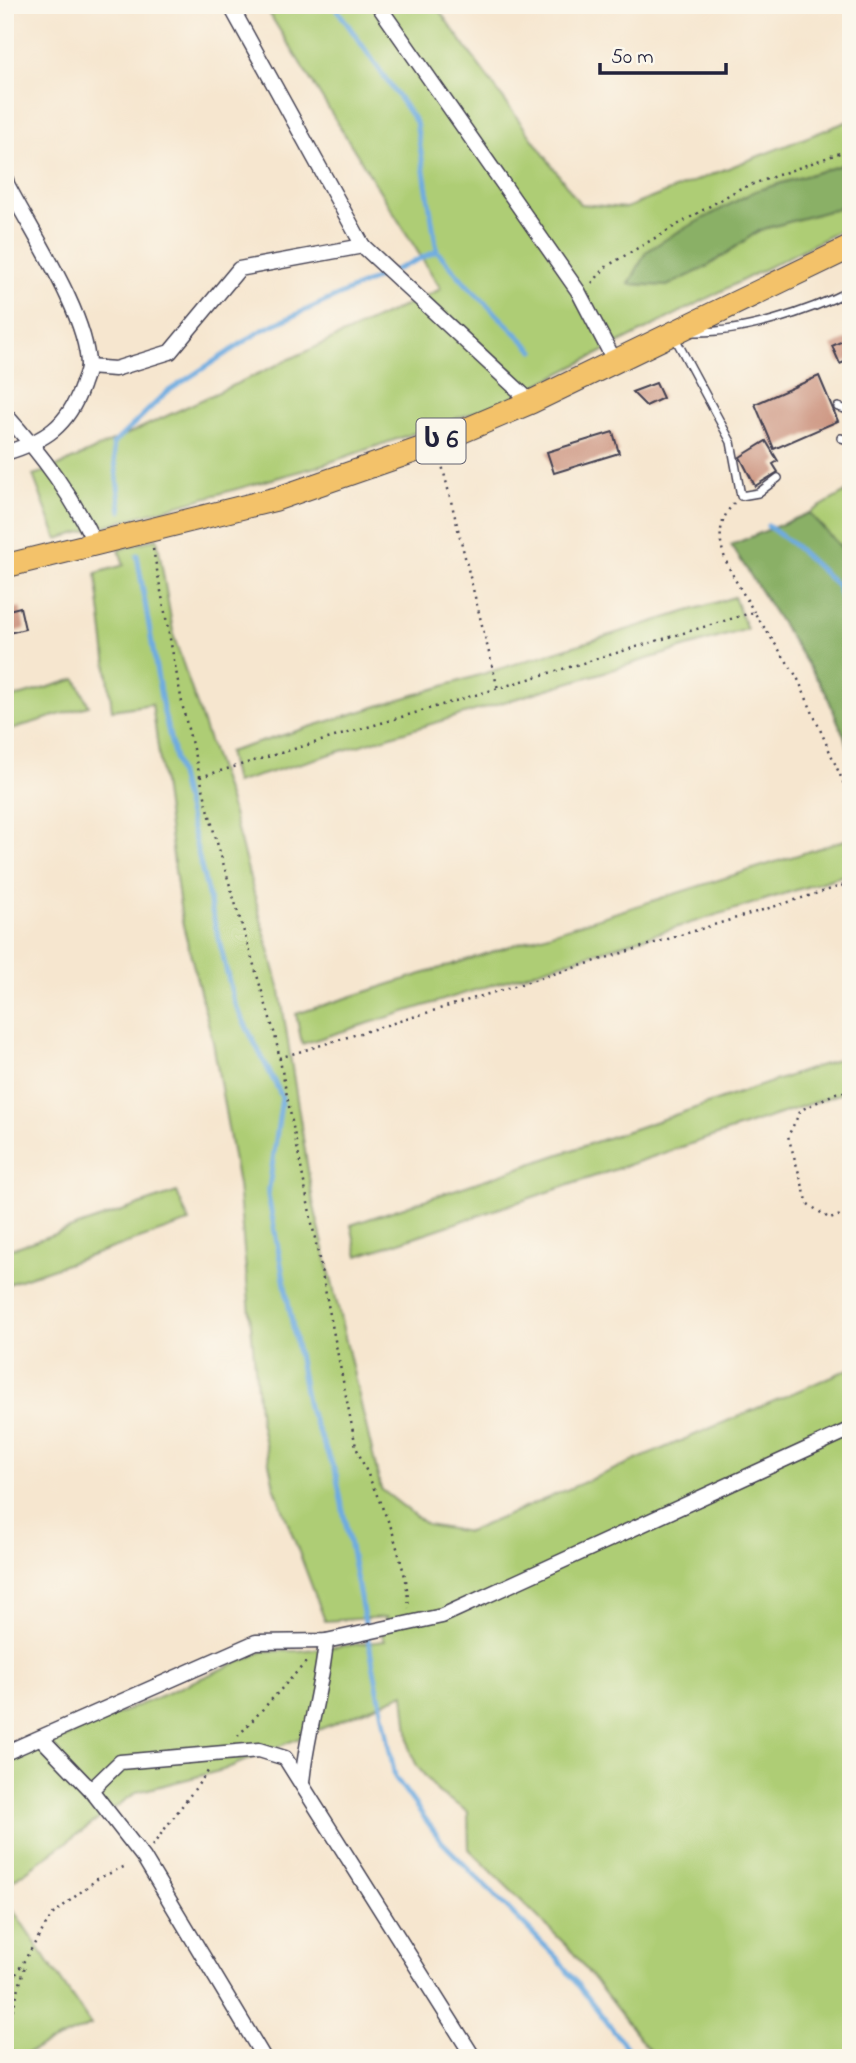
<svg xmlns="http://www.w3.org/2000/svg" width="856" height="2063" font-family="'Indie Flower','Noto Sans Georgian',sans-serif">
  <rect width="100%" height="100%" fill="#fbf7ec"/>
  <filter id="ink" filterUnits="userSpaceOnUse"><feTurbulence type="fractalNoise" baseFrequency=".0143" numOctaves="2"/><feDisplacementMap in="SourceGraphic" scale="14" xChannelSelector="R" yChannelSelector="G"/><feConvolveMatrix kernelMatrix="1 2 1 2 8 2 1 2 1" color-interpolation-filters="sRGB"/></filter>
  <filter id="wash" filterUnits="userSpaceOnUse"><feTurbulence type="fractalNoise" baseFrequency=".00686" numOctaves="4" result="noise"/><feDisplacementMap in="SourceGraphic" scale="28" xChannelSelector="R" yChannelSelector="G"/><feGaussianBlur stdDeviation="1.57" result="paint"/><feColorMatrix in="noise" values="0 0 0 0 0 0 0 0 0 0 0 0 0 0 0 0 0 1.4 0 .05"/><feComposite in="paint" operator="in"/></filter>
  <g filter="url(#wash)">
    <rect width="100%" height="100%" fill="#f6e6cf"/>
    <g fill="#aecd74" stroke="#687858" stroke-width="2">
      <path d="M264,5H435L580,204L626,208L851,120V162L705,268L760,230L851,204V225L504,402L319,466L57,539L33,475L50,470L441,289Z"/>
      <path d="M851,489V558L809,513Z"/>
      <path d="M157,538L174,637L230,803L280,991L313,1202L381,1489L427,1525L468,1532L851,1368V2058H655L570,1949L469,1849L468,1812L438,1792L417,1766L410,1751L404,1694L223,1770L137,1792L5,1886V1763L264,1651H298L385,1641L381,1633L387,1617L325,1621L274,1486L260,1421L238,1185L213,1042L182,921L152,704L112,710L96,573L124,565L119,550Z"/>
      <path d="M734,597L747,629L235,783L228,752Z"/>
      <path d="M76,679L89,706L5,731V700Z"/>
      <path d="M851,838V873L302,1044L296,1014Z"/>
      <path d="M851,1055V1090L358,1256L351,1225Z"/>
      <path d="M177,1192L189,1222L5,1285V1251Z"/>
      <path d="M5,1898L91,2025L15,2058H5Z"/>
    </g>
    <g fill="#8ab066" stroke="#566950" stroke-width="2">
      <path d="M851,162L850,205L760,230L705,268L667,286L629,284L646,252L674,234L755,191Z"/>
      <path d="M809,513L851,558V753L826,693L731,545Z"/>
    </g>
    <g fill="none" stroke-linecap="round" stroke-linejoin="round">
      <g stroke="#6dabe0" stroke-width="5">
        <path d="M334,5L416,122L437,251L468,286L534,351"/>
        <path d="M121,511L113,444L167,392L262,330L437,251"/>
        <path d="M768,526L795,546L838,586L851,635"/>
        <path d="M137,555L163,709L234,1002L282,1097L268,1195L308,1407L336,1474L395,1777L442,1842L557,1958L635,2058"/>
      </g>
    </g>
    <g id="blocks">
      <g fill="#cd9682">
        <path d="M851,337V359L840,364L832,346Z"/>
        <path d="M819,376L838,421L774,449L755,404Z"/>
        <path d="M656,383L663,398L646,406L632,392Z"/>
        <path d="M613,432L619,453L554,473L547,452Z"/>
        <path d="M766,441L778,461L773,464L778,472L755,486L740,457Z"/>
        <path d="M20,607L25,629L5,634V611Z"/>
      </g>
    </g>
  </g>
  <g filter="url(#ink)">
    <use href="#blocks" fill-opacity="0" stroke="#423f51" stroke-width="2"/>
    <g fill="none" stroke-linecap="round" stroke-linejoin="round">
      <defs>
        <g id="service">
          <path d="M694,332C743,333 808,312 851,290"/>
          <path d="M674,336L731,442L741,496L758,493L778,478"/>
          <path d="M838,407L851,411"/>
          <path d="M841,438L851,441"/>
        </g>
        <g id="minor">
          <path d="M230,5L363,246"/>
          <path d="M378,5L578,291L614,360"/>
          <path d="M5,176L7,184C31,231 87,314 88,365C88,372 84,379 82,386C68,426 45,441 5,453"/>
          <path d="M88,367L115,369L170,352L239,269L363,246L531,402"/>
          <path d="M5,414C42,455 73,496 96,546"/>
          <path d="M41,1738L91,1790L144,1858L264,2058"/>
          <path d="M5,1753L256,1642L326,1641L442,1616L851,1429"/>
          <path d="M302,1783C306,1735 322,1689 326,1641"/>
          <path d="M91,1790L120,1762L259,1750L285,1758L474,2058"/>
        </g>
        <path id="trunk" d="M5,566L276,499L423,448L531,402L851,247"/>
      </defs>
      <use href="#service" stroke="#423f51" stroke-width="10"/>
      <use href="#minor" stroke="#423f51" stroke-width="17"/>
      <use href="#trunk" stroke="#423f51" stroke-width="25"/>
      <g stroke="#423f51" stroke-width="2.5" stroke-dasharray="2 5" stroke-linecap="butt">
        <path d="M592,283L607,266L739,189L851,149"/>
        <path d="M441,461L498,689"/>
        <path d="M734,503C702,539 735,577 754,612"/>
        <path d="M153,549L184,713L215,836L275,1035L356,1447L392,1530L406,1580L409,1608"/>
        <path d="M200,777L754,612L797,677L851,800"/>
        <path d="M279,1058L851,883"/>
        <path d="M851,1091L836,1093L801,1110L788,1136L808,1204L830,1219L851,1211"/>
        <path d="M238,1736L307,1661"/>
        <path d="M152,1846L209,1770"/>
        <path d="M5,1992L52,1915L97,1879L128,1865"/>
        <path d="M12,2058L7,2030L25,1966"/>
      </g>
      <use href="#service" stroke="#fff" stroke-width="7"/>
      <use href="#minor" stroke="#fff" stroke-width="14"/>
      <use href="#trunk" stroke="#f3c26a" stroke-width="23"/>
    </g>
  </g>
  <g text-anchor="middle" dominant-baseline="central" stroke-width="7" stroke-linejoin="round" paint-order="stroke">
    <rect fill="#fbf7ec" stroke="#636270" stroke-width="2" x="416.5" y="418.5" width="49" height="45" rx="5"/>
    <g font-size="26" font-weight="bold" fill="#22223b">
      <text x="441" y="441">ს 6</text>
    </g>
  </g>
  <rect width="856" height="2063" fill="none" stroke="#fbf7ec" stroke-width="28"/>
  <path d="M600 63v10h126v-10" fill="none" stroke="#22223b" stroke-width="3.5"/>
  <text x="611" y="63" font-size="21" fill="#22223b" stroke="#fbf7ec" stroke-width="5" paint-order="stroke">50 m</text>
</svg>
